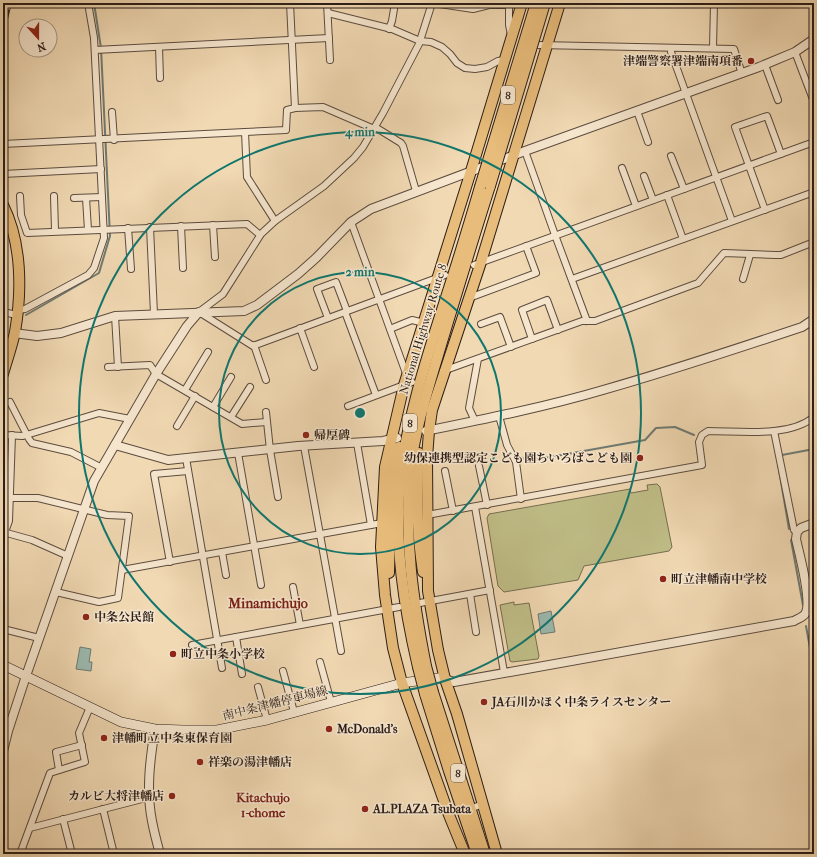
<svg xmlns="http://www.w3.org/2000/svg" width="817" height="857" font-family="'IM FELL French Canon','Noto Serif JP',serif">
  <rect width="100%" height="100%" fill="#f1d9b3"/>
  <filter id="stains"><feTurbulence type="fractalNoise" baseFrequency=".005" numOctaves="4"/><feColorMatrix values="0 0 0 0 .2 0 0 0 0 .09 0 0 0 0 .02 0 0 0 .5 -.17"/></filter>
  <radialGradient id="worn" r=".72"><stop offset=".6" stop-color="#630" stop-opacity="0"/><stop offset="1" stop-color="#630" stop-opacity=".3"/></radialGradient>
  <g fill="#c0be88" stroke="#766e50">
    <path d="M657,484L660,487L672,547L669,551L584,566L578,580L504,592L498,586L487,518L489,514L630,489L631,493L648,490L647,485Z"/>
    <path d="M514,602V605L529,603L539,656L538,659L512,662L510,661L500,605Z"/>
  </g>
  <g fill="#9bbab0" stroke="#6e7b73">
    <path d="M551,611L555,632L541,634L538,614Z"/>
    <path d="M80,647L91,649L89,662H92L91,671L76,669Z"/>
  </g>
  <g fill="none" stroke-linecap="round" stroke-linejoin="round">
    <g stroke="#6e7b73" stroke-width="2">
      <path d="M810,3V29"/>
      <path d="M94,6L157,3"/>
      <path d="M26,315L99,273L110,236L101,48L94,3"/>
      <path d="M3,332V331"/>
      <path d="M782,455L814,449"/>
      <path d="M521,457L528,461L645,440L656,428L675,427L694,435"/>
      <path d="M778,464L789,529"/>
      <path d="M791,540L803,605"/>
      <path d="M812,598L814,597"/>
      <path d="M806,626L814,670"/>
    </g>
    <defs>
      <g id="minor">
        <path d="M327,3L330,60"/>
        <path d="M432,3L419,44L383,113L363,147L354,158L324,186L275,221L261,234L223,294L199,312L253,346L445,275"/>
        <path d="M433,3L473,9L489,5H509"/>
        <path d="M509,3V25L511,35"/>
        <path d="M328,13L392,29L420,41L431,42L442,47L450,54L457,63L465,68L475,69L487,67L498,61L504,60"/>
        <path d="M389,29L392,21L395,3"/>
        <path d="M538,45L734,49L742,74"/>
        <path d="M159,47L160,78"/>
        <path d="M671,48V52L732,221"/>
        <path d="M713,48L714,3"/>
        <path d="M95,50L329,38"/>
        <path d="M795,52L814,102"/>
        <path d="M765,65L778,100"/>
        <path d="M295,108L323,107L374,129"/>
        <path d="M637,111L648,142"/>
        <path d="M112,112L114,140"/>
        <path d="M375,127L401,143L403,146L416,191"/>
        <path d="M245,132L286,130L287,110L295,108L290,3"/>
        <path d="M3,144L245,132L247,177L275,221"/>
        <path d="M525,151L555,235L587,321"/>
        <path d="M671,156L684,189"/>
        <path d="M622,168L636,206"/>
        <path d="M3,174L101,169"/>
        <path d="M644,176L653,200"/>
        <path d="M667,195L683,239"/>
        <path d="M20,196L21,215L27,233L247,224L260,235"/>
        <path d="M54,196L55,231"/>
        <path d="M74,198L102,197"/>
        <path d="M86,198L88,230"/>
        <path d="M765,210L735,127L767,116L781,154"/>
        <path d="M351,222L407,376"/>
        <path d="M213,225L215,257"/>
        <path d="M181,226L183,268"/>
        <path d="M150,227L154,314"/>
        <path d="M128,228L131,269"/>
        <path d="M474,265L814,142"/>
        <path d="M572,279L814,192"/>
        <path d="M743,279L750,255"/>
        <path d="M469,298L536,273L526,246"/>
        <path d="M18,310L25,309L88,275L94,268L104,238L94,38L88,3"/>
        <path d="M3,312L17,315"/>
        <path d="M345,312L376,395"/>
        <path d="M115,316L118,367"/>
        <path d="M328,318L317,289L336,282L347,311"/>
        <path d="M481,324L500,317L511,347"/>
        <path d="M300,328L314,367"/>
        <path d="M390,329L412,320L424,323"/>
        <path d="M532,339L522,310L547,300L558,330"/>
        <path d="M254,345L266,380"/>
        <path d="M108,367L150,365L156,374L242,424L266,422"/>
        <path d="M443,371L582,321H595L698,283L724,253L775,255H781L814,242"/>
        <path d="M185,390L208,352"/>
        <path d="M10,402L29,439L32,443L71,452L102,468"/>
        <path d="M348,406L412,382"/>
        <path d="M213,407L231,377"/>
        <path d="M266,412L270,450L278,497"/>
        <path d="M499,416L507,445L516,462L521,499"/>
        <path d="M231,417L250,387"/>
        <path d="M475,421L469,408L478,359"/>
        <path d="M177,426L195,396"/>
        <path d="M774,431L794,530L797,532"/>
        <path d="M3,435L23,436L99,413L130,419"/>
        <path d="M357,443L371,525"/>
        <path d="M304,446L341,651"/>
        <path d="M238,453L261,585"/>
        <path d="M186,458L222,668"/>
        <path d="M479,466L487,505"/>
        <path d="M445,471L453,511"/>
        <path d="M9,498H38L107,515L129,516L118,598L99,602L56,592"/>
        <path d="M475,507L504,672"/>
        <path d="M427,515L702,465L699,442L702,435L708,431C740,431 788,438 814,417"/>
        <path d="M3,532L32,540L68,556"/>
        <path d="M5,532L9,521L12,435"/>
        <path d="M222,552L226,575"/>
        <path d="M170,562L154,474L188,471"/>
        <path d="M122,570L382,523"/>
        <path d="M3,574H4"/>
        <path d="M293,587L300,625"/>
        <path d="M470,594L476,632"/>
        <path d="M420,603L490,590"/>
        <path d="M3,629L39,638"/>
        <path d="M236,637L242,674"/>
        <path d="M192,645L399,607"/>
        <path d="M320,662L331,702"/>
        <path d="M283,671L294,712"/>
        <path d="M258,687L267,720"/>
        <path d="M59,770L56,752L82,745"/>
        <path d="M475,807L483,804"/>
        <path d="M103,809L114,854"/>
        <path d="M63,819L72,854"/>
        <path d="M30,828L150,797"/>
        <path d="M20,854L50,773L85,762L79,733L90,707"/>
      </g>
      <g id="tertiary">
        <path d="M14,333L37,336L61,333L115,316L244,311L257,305L298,274L316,258L351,222L371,209L525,151L759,67L795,52L814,39"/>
        <path d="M426,431C485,419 545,407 603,390C670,371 736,349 802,327L814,319"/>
        <path d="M115,445L168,460L298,446L383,441L397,438"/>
        <path d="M445,679L454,682L794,621C797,619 803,617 805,614C813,603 799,553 796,539L797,532L801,528L814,523"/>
        <path d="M155,729C150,759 146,791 152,821C154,832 157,843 160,854"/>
        <path d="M3,751L8,731L26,676L94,481L156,374L187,326L199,312"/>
      </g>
      <path id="secondary" d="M3,665L121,722L155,729L183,730H217L267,720L402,683L438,678L445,679"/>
      <path id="primary" d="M3,205C22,243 22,291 15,332C12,346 7,360 3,374"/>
      <g id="trunk">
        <path d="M419,453C416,492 417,533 423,572"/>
        <path d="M389,573L391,485L399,447"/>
        <path d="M426,666C413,600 404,539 410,471C415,428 429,386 441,345C457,292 473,239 490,186"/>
        <path d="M418,667C404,607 394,544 400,481C407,415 429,351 449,288C460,254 470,221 480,187"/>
        <path d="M433,692L485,854"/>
        <path d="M425,694L449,771L477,854"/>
        <path d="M465,854L449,815L402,683L393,648L385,595L381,547L385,467L404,385L471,171L522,3"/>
        <path d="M497,854L457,714L445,679L438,650L428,591L427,458L429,431L432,410L481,262L560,3"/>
      </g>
    </defs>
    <use href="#minor" stroke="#5c4c3f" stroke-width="8"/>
    <use href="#tertiary" stroke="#5c4c3f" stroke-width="10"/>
    <use href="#secondary" stroke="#2b1d18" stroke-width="10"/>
    <use href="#primary" stroke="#2b1d18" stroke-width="12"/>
    <use href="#trunk" stroke="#2b1d18" stroke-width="12"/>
    <use href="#minor" stroke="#f6e6ce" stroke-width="6"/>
    <use href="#tertiary" stroke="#f6e6ce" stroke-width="8"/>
    <use href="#secondary" stroke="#f6e6ce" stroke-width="9"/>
    <use href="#primary" stroke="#e8bc7a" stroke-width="10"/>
    <use href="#trunk" stroke="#e8bc7a" stroke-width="10"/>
    <defs>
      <path id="rail" d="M3,33L10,3"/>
    </defs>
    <use href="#rail" stroke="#2b1d18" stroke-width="3.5"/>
    <use href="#rail" stroke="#f6e6ce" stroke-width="2" stroke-dasharray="6" stroke-linecap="butt"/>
    <defs>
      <g id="trunk-bridge">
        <path d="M490,186L545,3"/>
        <path d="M480,187L536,3"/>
        <path d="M426,666L433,692"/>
        <path d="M418,667L425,694"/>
      </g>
    </defs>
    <use href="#trunk-bridge" stroke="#2b1d18" stroke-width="12" stroke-linecap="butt"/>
    <use href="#trunk-bridge" stroke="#e8bc7a" stroke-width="10"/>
  </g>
  <g fill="none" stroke="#0f766e" stroke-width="2">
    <circle cx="360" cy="413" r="141"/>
    <circle cx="360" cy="413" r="281"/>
  </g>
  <g fill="#8f2418" stroke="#f6e6ce" stroke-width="1.5">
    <circle cx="751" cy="61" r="4"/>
    <circle cx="306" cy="435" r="4"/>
    <circle cx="640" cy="458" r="4"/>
    <circle cx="663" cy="579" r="4"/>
    <circle cx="86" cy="617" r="4"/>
    <circle cx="173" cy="654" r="4"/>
    <circle cx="484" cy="702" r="4"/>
    <circle cx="329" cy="729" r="4"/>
    <circle cx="104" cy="738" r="4"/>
    <circle cx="200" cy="762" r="4"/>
    <circle cx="172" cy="796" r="4"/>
    <circle cx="365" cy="809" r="4"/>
  </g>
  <g text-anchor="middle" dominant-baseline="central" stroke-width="3" stroke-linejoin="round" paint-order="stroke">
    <g fill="#f6e6ce" stroke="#68594f" stroke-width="1">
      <rect x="501" y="86" width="14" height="18" rx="3"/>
      <rect x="403" y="414" width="14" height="18" rx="3"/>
      <rect x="451" y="764" width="14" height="18" rx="3"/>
    </g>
    <g font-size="11" font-weight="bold" fill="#2b1d18">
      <text x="508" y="95">8</text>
      <text x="410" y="423">8</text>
      <text x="458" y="773">8</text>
    </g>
    <g font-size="12" font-weight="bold" fill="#2b1d18" stroke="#f6e6ce" text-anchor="start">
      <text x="743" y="61" text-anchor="end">津端警察署津端南項番</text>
      <text x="314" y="435">帰厚碑</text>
      <text x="632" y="458" text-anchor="end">幼保連携型認定こども園ちいろばこども園</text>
      <text x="671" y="579">町立津幡南中学校</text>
      <text x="94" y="617">中条公民館</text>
      <text x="181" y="654">町立中条小学校</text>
      <text x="492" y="702">JA石川かほく中条ライスセンター</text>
      <text x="337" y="729">McDonald's</text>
      <text x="112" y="738">津幡町立中条東保育園</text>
      <text x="208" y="762">祥楽の湯津幡店</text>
      <text x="164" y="796" text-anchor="end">カルビ大将津幡店</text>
      <text x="373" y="809">AL.PLAZA Tsubata</text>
    </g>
    <g font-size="12" fill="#2b1d18" stroke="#f6e6ce">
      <text transform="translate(423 329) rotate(-73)">National Highway Route 8</text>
      <text transform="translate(275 703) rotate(-14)">南中条津幡停車場線</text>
    </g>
    <g font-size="13" font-weight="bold" fill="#7a1f14" stroke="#f6e6ce">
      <text x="263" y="797">Kitachujo<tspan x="263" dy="15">1-chome</tspan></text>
    </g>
    <g font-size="14" font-weight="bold" fill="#7a1f14" stroke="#f6e6ce">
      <text x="268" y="603">Minamichujo</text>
    </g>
  </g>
  <circle cx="360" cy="413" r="6" fill="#0f766e" stroke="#f6e6ce" stroke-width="2"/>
  <g font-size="12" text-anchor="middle" font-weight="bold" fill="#0f766e" stroke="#f6e6ce" stroke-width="3" stroke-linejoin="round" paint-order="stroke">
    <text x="360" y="136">4 min</text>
    <text x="360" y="276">2 min</text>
  </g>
  <rect width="817" height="857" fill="none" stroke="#f1d9b3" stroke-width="16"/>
  <rect x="4" y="4" width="809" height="849" fill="none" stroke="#2b1d18" stroke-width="2"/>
  <rect x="8" y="8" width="801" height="841" fill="none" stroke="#2b1d18"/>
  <g transform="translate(38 38) rotate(159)"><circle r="19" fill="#f6e6ce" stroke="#a59685"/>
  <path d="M0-3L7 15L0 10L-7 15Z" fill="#8f2418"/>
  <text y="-6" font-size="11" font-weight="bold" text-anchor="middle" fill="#2b1d18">N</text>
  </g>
  <rect width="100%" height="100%" filter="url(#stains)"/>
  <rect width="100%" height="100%" fill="url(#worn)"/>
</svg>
